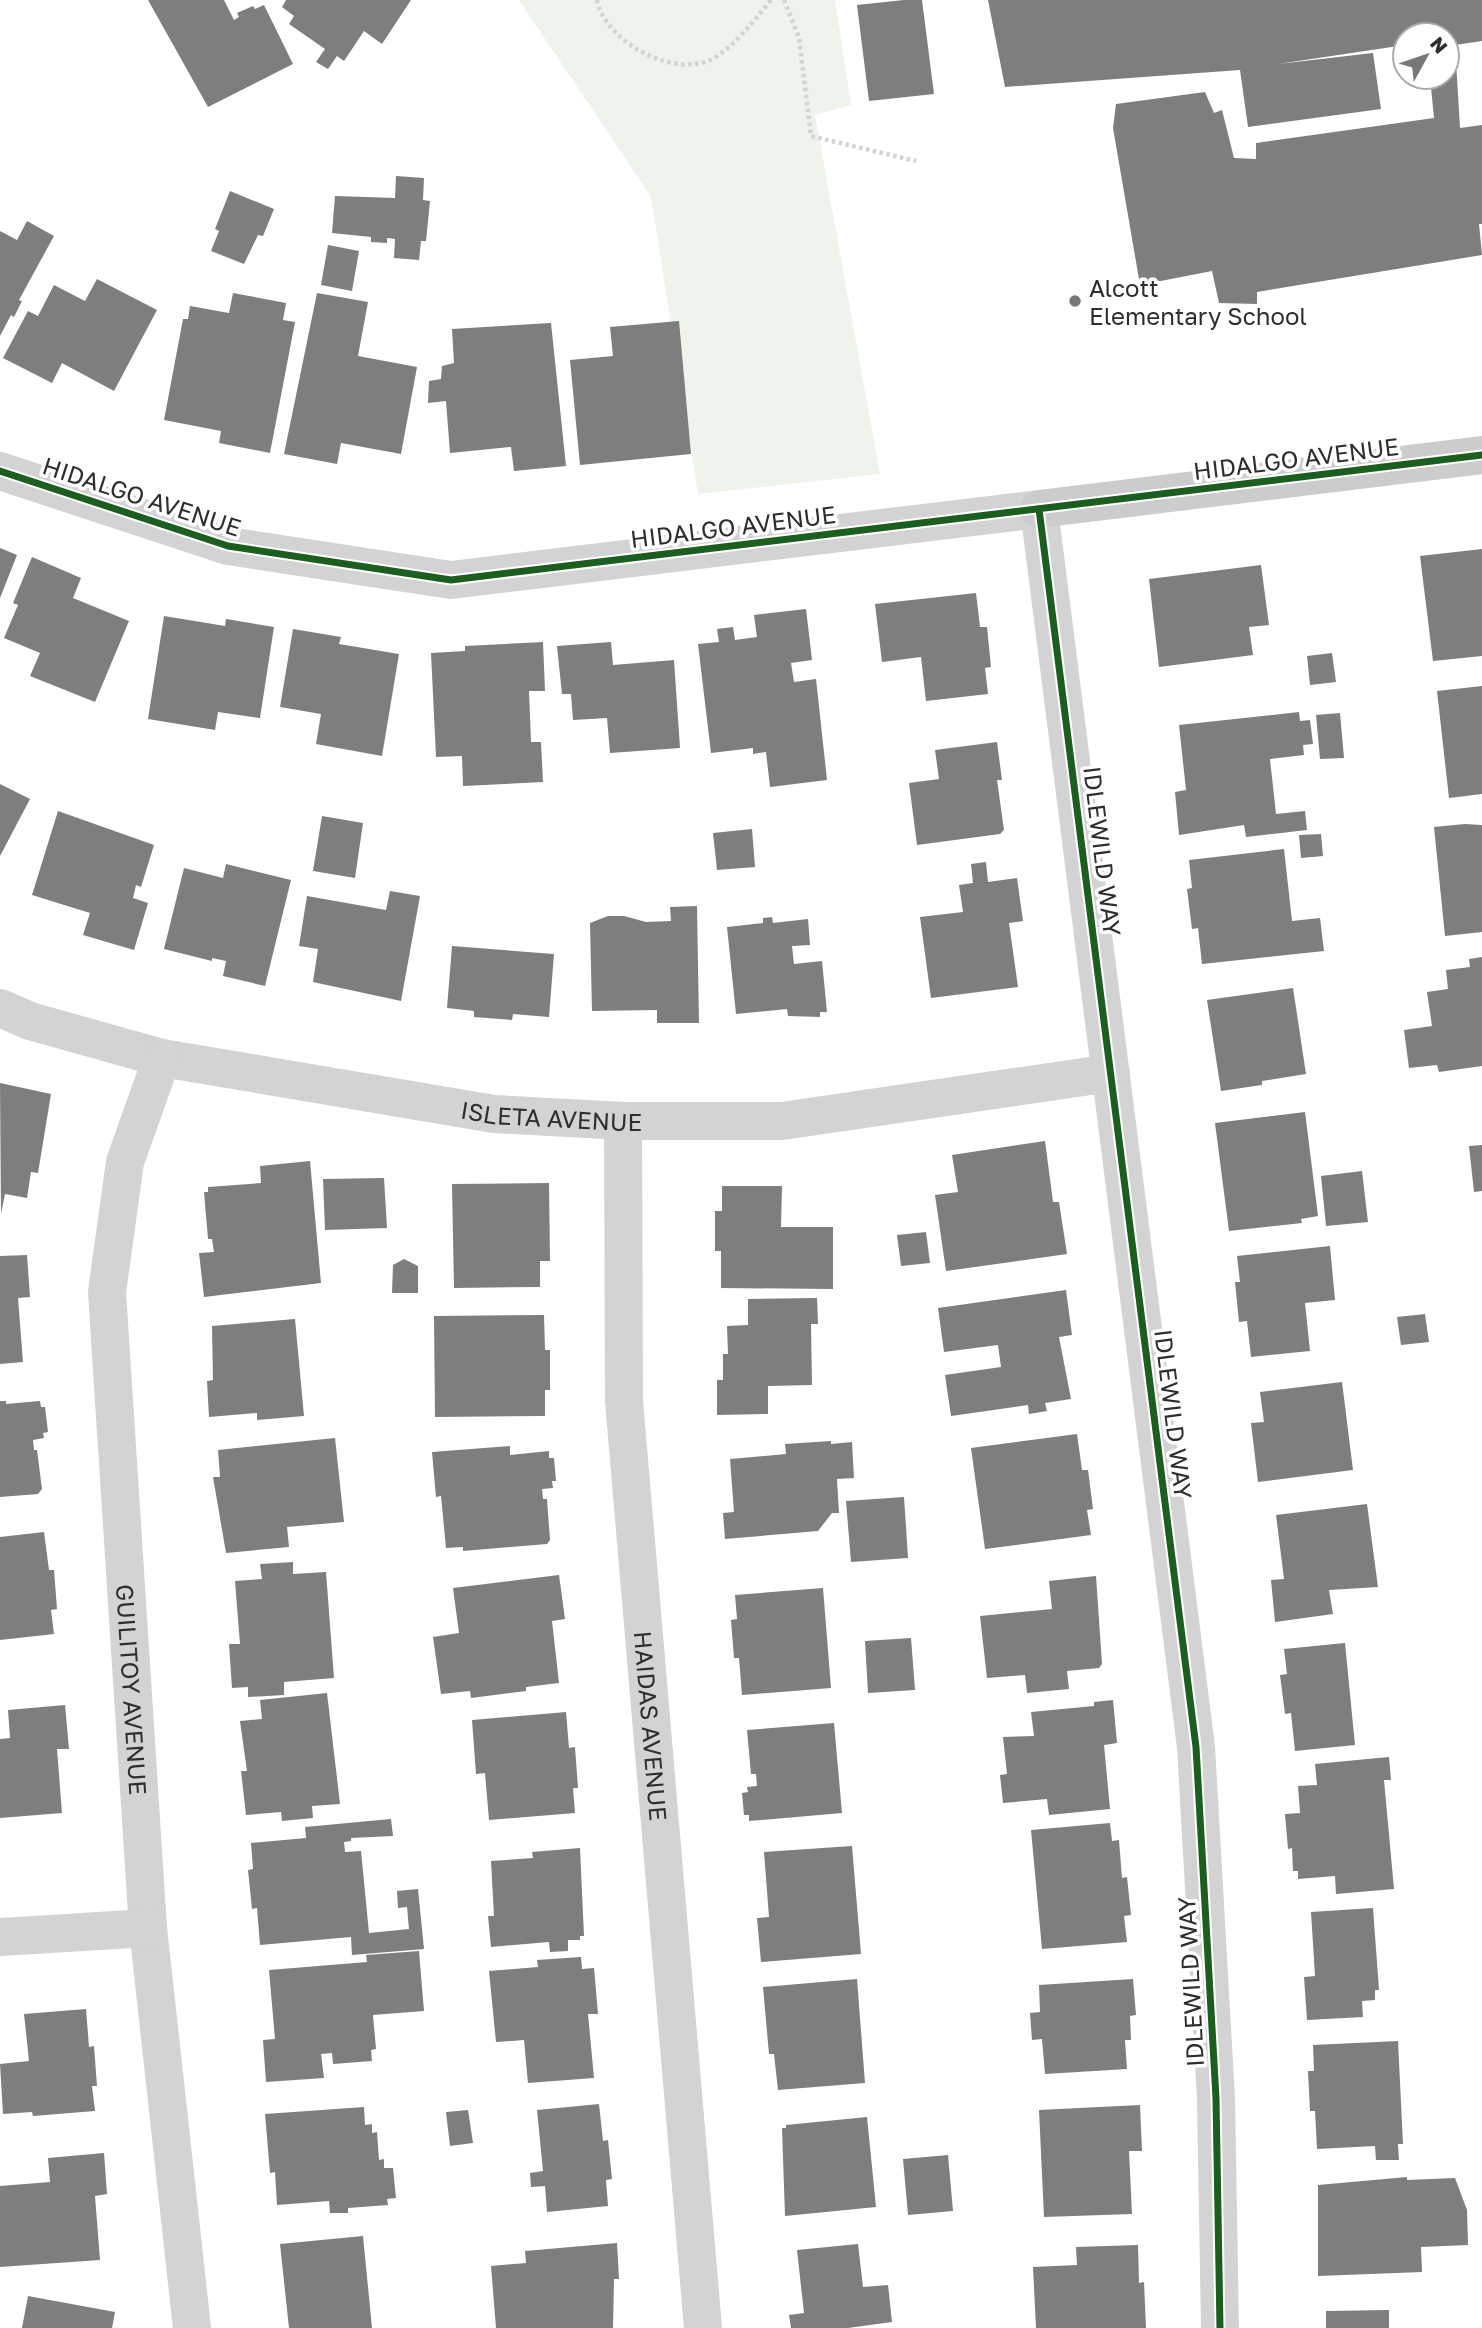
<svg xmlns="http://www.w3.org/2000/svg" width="1482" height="2328" font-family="'Golos Text',sans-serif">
  <rect width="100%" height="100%" fill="#fff"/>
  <path fill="#eef3ec" d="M519,0H835L851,105L815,115L880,474L698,494L651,197Z"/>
  <g fill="#7e7e7e">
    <path d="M148,0H224L234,20L239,17L237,13L253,6L255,9L264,5L293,64L208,107Z"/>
    <path d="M286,0H411L382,44L364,31L344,61L337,56L328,69L316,62L325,49L289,24L294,16L282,7Z"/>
    <path d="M904,0H922L934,94L869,101L857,5Z"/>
    <path d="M988,0H1482V41L1455,45L1460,128L1482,125V224H1479L1482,255L1257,292V304L1219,303L1212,271L1140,285L1113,128L1116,104L1205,92L1214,113L1222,110L1234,158L1256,159V143L1434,118L1430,77H1447V35H1405V45L1278,64L1373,53L1381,109L1248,127L1240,70L1005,87Z"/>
    <path d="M396,176L424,178L423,200L430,201L426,241H421L419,260L394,258L395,239L387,238V243L371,242V237L332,233L335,196L395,198Z"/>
    <path d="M230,191L274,209L263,236L258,235L244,264L211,251L219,231L215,229Z"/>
    <path d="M27,221L54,236L19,300L22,301L14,317L11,315L0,336V231L17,240Z"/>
    <path d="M328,245L359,251L352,291L321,285Z"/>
    <path d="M97,279L157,310L114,391L62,363L52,383L3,358L28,311L38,316L54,285L85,301Z"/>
    <path d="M233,293L286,303L283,320L295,322L270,453L219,443L221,431L164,420L183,319H188L190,306L229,313Z"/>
    <path d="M317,293L368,302L358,356L417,367L401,454L341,443L337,464L284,454Z"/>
    <path d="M679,321L691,454L580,465L570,360L613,356L610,327Z"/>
    <path d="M551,323L566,466L514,471L511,447L450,453L446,401L428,403L429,381L441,379L442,366L454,363L452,329Z"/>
    <path d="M0,548L17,555L0,598Z"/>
    <path d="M1482,549V656L1433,661L1420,556Z"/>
    <path d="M32,557L81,578L73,598L129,621L95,702L30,676L40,653L4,638L18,605L13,603Z"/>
    <path d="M1261,565L1269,625L1249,627L1253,655L1159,667L1149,579Z"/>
    <path d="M976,593L980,627H987L991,667L985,668L988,694L926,701L921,657L882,662L875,604Z"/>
    <path d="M806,609L812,660L791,663L794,682L816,679L827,780L770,787L766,752L753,754V748L711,753L698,644L719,642L717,629L733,627L735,640L757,637L754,615Z"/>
    <path d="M164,616L225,626L226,619L274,627L260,718L218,712L215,730L148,719Z"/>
    <path d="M293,629L341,637L339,644L399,654L382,756L316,744L321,714L280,707Z"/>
    <path d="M543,642L545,691H529L531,742H541L543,782L463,786L462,756L436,757L431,653L465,651V646Z"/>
    <path d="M611,642L613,665L674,660L680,748L610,753L607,718L573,720L571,694H562L557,646Z"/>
    <path d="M1332,653L1336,682L1310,685L1307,656Z"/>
    <path d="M1482,686V794L1449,798L1437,691Z"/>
    <path d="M1299,712L1300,721L1310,720L1313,744L1303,745L1304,755L1270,759L1276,814L1305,811L1307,830L1246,837L1244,825L1179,835L1175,792L1186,790L1179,725Z"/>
    <path d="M1340,713L1344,758L1320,759L1316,715Z"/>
    <path d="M997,742L1002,780H997L1004,830L1000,834L917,845L909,783L939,779L935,750Z"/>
    <path d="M0,784L30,799L0,856Z"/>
    <path d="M58,811L154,845L141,887L136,885L133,898L148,903L134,950L83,935L90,913L32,895Z"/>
    <path d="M322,816L363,823L355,878L313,871Z"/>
    <path d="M1465,824L1482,825V932L1445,936L1434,827Z"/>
    <path d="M752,829L755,867L717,870L713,833Z"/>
    <path d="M1321,834L1323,856L1301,858L1299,835Z"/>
    <path d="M1284,849L1292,921L1320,918L1324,951L1202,964L1198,928L1192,929L1187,889L1192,888L1189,860Z"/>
    <path d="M986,862L988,882L1017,878L1023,921L1009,923L1018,987L931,998L920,917L963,912L959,885L973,883L971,864Z"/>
    <path d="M226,864L291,880L265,986L223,976L226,961L212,958V961L164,949L184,868L223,878Z"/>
    <path d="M390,891L420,896L401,1001L313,982L318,949L299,946L307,896L386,910Z"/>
    <path d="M697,906L699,1023H657V1010L592,1011L590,923L608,916H624L646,922L671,921L670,907Z"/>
    <path d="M772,917L773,923L808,919L810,945L792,946L794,964L822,961L827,1012H820V1017L788,1016L787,1009L736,1014L727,927L763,923V918Z"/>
    <path d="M452,946L554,954L549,1017L513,1014L512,1020L474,1017V1011L447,1008Z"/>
    <path d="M1482,957V1066L1439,1072L1437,1065L1409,1068L1404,1030L1432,1026L1427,992L1448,989L1446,970L1470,967L1469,959Z"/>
    <path d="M1293,988L1306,1074L1262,1081V1085L1221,1091L1207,1000Z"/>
    <path d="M0,1083L51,1094L38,1173L31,1172L27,1198L5,1194L1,1214Z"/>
    <path d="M1305,1112L1318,1216L1301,1219L1302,1223L1229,1231L1215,1123Z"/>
    <path d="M1045,1141L1053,1202H1059L1067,1254L946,1271L935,1195L958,1192L952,1155Z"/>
    <path d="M1482,1145V1191L1474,1192L1469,1146Z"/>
    <path d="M310,1161L321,1283L204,1297L199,1253L214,1252L212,1239H208L204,1192H208V1187L261,1183L260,1166Z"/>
    <path d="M1362,1171L1368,1222L1326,1226L1321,1176Z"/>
    <path d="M384,1178L387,1228L325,1230L323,1179Z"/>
    <path d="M549,1183L550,1261H540V1287L454,1288L452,1184Z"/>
    <path d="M722,1186H782L781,1227H833V1289L721,1288V1251H715V1211H722Z"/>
    <path d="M926,1232L930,1263L901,1266L897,1235Z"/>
    <path d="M1330,1246L1335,1300L1305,1303L1310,1351L1251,1357L1247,1321L1239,1322L1235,1282H1240L1237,1256Z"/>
    <path d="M27,1255L30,1297L18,1298L23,1362L0,1364V1256Z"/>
    <path d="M404,1259L418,1266V1293H392L393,1265Z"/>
    <path d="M1066,1290L1072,1335L1059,1337L1071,1399L1045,1403L1047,1411L1029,1414L1028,1405L951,1416L945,1375L1001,1367L998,1345L944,1352L938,1308Z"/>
    <path d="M817,1298L818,1324H811L812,1385L768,1386V1414L717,1415V1380H723V1354H728L727,1326L748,1325V1299Z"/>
    <path d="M1425,1314L1429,1342L1401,1345L1397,1317Z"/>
    <path d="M544,1315L545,1350H550V1390H545V1416L435,1417L434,1316Z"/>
    <path d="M295,1319L304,1416L257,1420V1413L209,1417L207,1381L213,1380L212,1326Z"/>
    <path d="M1342,1382L1353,1470L1258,1482L1251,1423L1264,1422L1260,1392Z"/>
    <path d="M0,1401H6V1404L40,1401L41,1407H45L48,1432L43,1433L44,1438L33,1440L34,1450H37L42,1489L38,1494L0,1497Z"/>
    <path d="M1077,1434L1082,1470H1088L1093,1509L1087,1510L1091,1535L985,1549L971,1448Z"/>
    <path d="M335,1438L344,1522L287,1527L289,1547L226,1553L213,1477H220L218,1450Z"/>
    <path d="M831,1441V1444L852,1442L854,1478L837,1479L839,1513H832L818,1531L725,1539L723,1513L734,1512L730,1459L786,1454L785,1444Z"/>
    <path d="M510,1446V1455L549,1451V1458H554L556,1481H552L553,1488L542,1489L543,1499H547L550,1540L547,1544L463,1551V1547L446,1548L441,1496L436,1497L432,1452Z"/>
    <path d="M904,1497L908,1558L851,1562L846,1501Z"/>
    <path d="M1367,1504L1378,1587L1329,1590L1333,1614L1275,1622L1271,1580L1284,1579L1276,1515Z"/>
    <path d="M44,1532L49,1570H54L57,1609L51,1610L54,1634L0,1640V1537Z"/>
    <path d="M293,1562V1574L326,1572L334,1678L284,1682V1695L248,1697V1687L232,1688L229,1644H240L235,1581L262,1579L260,1564Z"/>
    <path d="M559,1575L565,1619L552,1621L559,1683L526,1687V1691L471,1698L470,1691L441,1694L433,1637L459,1633L453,1588Z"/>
    <path d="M1096,1576L1102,1664L1099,1668L1067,1671L1069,1689L1027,1693L1025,1675L987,1678L980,1616L1052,1609L1049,1581Z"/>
    <path d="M823,1588L831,1688L742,1695L739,1658H734L731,1620L737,1619L735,1595Z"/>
    <path d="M911,1638L915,1690L868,1693L865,1641Z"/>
    <path d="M1345,1643L1355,1745L1295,1751L1291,1713L1285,1714L1280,1675L1287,1674L1284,1649Z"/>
    <path d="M327,1693L340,1804L312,1806L313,1818L282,1821L281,1812L246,1815L241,1771H247L240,1721L262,1719L260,1700Z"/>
    <path d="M1113,1700L1117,1743L1104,1745L1110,1809L1049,1815L1047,1799L1003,1803L1000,1775L1007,1774L1003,1737L1034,1736L1031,1712L1094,1706V1702Z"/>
    <path d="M65,1705L69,1749H57L62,1813L0,1818V1739L10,1738L8,1710Z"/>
    <path d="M566,1712L569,1748L575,1747L578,1788H573L575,1813L489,1820L485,1773L476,1774L472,1720Z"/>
    <path d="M834,1723L842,1813L749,1821V1815H744L742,1793L748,1792L747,1787L757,1786L756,1774H751L747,1730Z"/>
    <path d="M1389,1757L1391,1780H1384L1394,1889L1336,1894L1335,1876L1298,1879V1871H1293L1292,1848L1288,1849L1285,1814L1300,1813L1298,1786L1317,1785L1315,1764Z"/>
    <path d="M391,1819L393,1836L351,1838V1841L344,1842L345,1852L361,1851L369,1933L409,1929L407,1907L398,1908L397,1891L418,1889L424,1949L352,1955L351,1937L260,1945L257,1908L252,1909L248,1870L253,1869L251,1843L306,1838L305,1827Z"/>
    <path d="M1110,1823L1112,1841L1119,1840L1122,1878L1127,1877L1131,1915L1124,1916L1127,1942L1042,1949L1031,1830Z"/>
    <path d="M852,1846L861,1954L761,1962L757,1918L769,1917L764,1852Z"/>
    <path d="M580,1848L584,1936H580V1940H568V1951L550,1952L549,1942L491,1947L488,1916H494L491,1861L533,1858L532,1852Z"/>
    <path d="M1373,1908L1379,1990H1375V2000L1362,2001L1363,2017L1307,2020L1304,1977L1315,1976L1311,1912Z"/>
    <path d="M419,1951L424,2011L373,2015L376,2049L371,2050L372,2061L333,2064L332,2053L321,2054L324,2078L266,2082L263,2040L275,2039L269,1970L367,1962L366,1955Z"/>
    <path d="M581,1957L582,1969L594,1968L598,2014H588L594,2078L528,2083L524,2040L496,2042L489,1971L538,1967L537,1960Z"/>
    <path d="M857,1979L865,2083L778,2090L774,2054H769L763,1987Z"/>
    <path d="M1133,1979L1136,2015L1130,2016L1131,2040H1125L1127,2069L1045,2074L1042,2039L1032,2040L1030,2013L1040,2012L1039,1985Z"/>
    <path d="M86,2009L89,2047L94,2046L97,2086H92L95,2111L33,2116L32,2112L3,2114L0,2064L29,2061L24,2014Z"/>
    <path d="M1398,2041L1403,2144H1398L1399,2160H1376L1375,2146L1317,2149L1315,2111H1310L1308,2071H1314L1313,2045Z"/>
    <path d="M599,2104L603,2141L608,2140L612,2179L606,2180L608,2206L547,2212L545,2186L531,2187L530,2173L543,2171L537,2110Z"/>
    <path d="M1140,2105L1142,2151H1129L1132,2214L1044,2217L1039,2110Z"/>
    <path d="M364,2107L365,2125L372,2124V2133L377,2132L379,2160L384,2159V2168H393L396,2198L387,2199L388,2205L348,2208V2213H330L329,2201L277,2205L275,2172L270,2173L265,2114Z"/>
    <path d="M468,2110L473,2143L450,2146L446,2112Z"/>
    <path d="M867,2117L876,2207L785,2216L782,2128H786V2125Z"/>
    <path d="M104,2153L107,2194L95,2196L100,2260L0,2267V2186L50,2182L48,2158Z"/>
    <path d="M948,2155L953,2211L908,2215L903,2159Z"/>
    <path d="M1407,2177V2180L1455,2178L1467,2210L1468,2245L1421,2247L1422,2272L1318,2276V2185Z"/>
    <path d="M363,2236L372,2328H289L280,2244Z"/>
    <path d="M617,2243L619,2279H614L613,2328H496L491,2266L526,2263L525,2251Z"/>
    <path d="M858,2244L863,2287L888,2285L892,2322L848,2328H791L789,2315L804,2313L797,2250Z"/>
    <path d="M1138,2245L1139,2283L1144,2282L1146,2328H1036L1033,2267L1077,2265L1076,2247Z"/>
    <path d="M28,2296L115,2312L112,2328H22Z"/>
    <path d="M1389,2310V2328H1326V2311Z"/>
  </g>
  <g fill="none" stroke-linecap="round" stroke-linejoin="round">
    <g stroke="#d3d3d3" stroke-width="4.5" stroke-dasharray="3.5 3.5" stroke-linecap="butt">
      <path d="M597,0C605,42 675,80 714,58C738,43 753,21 771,0"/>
      <path d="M784,0L799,38L811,136L916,161"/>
    </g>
    <g stroke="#d3d3d3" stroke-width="38">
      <path d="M0,471L228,546L451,580L1039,509L1196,1747L1216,2098L1220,2328"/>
      <path id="s1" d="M0,1008L30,1021L162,1058L494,1114L623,1121H782L1111,1073"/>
      <path id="s2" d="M162,1058L125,1162L107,1292L148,1928L192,2328"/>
      <path id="s3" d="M623,1121L624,1401L703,2328"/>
      <path d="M0,1937L148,1928"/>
    </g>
    <path stroke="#ccc" stroke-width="38" d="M1039,509L1482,455"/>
    <defs>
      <g id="cycleway">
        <path d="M0,471L228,546L451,580L1482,455"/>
        <path d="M1039,509L1196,1747L1216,2098L1220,2328"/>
      </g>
    </defs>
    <use href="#cycleway" stroke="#fff" stroke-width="11"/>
    <use href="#cycleway" stroke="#1b5e20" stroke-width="7"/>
  </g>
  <circle fill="#777" stroke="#fff" stroke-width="2.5" cx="1075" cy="301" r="7"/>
  <g text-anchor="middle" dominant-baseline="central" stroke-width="7" stroke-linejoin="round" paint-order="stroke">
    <g font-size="24" fill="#2e2e2e" stroke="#fff" text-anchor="start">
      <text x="1089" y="287">Alcott<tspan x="1089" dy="28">Elementary School</tspan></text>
    </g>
    <g font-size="24" fill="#2e2e2e" stroke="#fff">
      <text transform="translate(1296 458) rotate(-7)">HIDALGO AVENUE</text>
      <text transform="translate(142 496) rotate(18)">HIDALGO AVENUE</text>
      <text transform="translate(733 526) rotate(-7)">HIDALGO AVENUE</text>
      <text transform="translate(1103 851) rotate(83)">IDLEWILD WAY</text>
      <text stroke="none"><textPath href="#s1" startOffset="564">ISLETA AVENUE</textPath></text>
      <text transform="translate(1174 1414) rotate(83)">IDLEWILD WAY</text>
      <text stroke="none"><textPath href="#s2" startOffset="640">GUILITOY AVENUE</textPath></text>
      <text stroke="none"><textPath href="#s3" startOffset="606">HAIDAS AVENUE</textPath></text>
      <text transform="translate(1190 1982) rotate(-93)">IDLEWILD WAY</text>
    </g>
  </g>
  <g transform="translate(1426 56) rotate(50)"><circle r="33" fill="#ffffff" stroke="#ababab" stroke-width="2"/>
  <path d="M0-5L12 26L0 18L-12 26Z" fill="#777777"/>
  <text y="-10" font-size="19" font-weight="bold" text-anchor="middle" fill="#2e2e2e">N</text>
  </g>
</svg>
